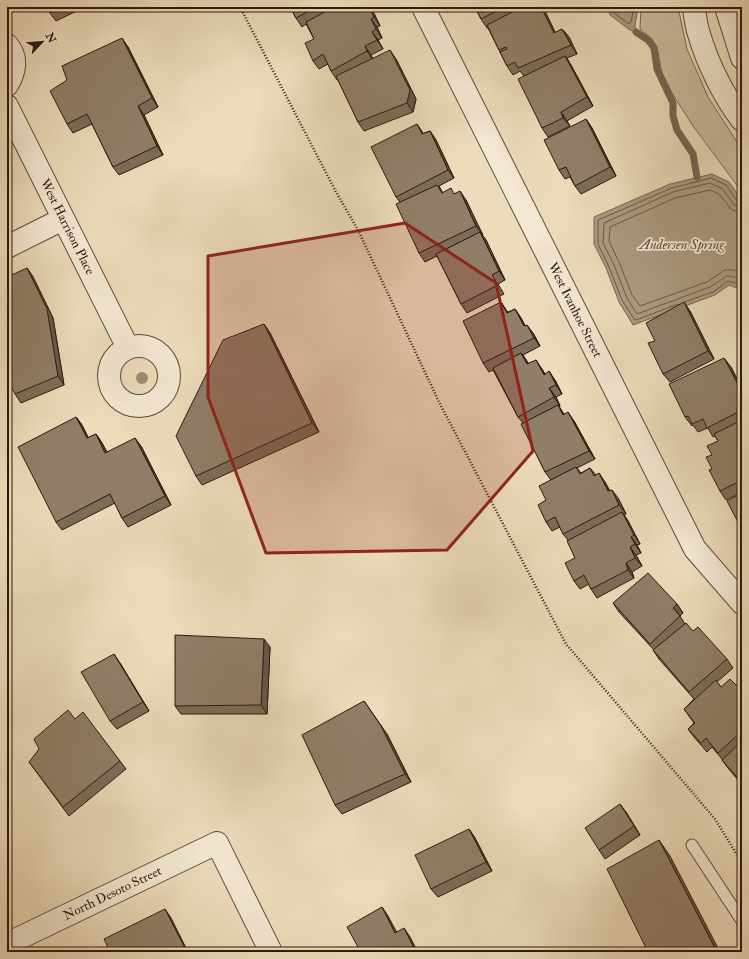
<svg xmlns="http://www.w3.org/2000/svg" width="749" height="959" font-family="'IM FELL Double Pica',serif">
  <rect width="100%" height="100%" fill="#ecdcbb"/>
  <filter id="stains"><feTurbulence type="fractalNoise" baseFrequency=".005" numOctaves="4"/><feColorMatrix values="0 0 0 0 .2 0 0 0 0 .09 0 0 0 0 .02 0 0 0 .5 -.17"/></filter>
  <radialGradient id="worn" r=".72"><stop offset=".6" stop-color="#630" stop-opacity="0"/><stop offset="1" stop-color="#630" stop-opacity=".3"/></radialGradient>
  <path fill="#cbbb9e" stroke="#7c6a56" d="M641,7H678L687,49L708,97L739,145L742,148V192L693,126L672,93L662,73L657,47L652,39L640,29Z"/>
  <g fill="#ab9980" stroke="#786552">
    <path d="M608,7H638L635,25L636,32L630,30L610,15Z"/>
    <path d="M712,174L729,182L742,200V290L729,285L715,295L633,325L619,302L606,268L594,244V217L670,184Z"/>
  </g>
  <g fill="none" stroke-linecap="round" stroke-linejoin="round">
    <g stroke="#6c5847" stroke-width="1">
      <path d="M613,7L614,13L629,24L631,22L634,7"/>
      <path d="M742,207L734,205L723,189L710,183L673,192L604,223L603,243L614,265L627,298L637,314L710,287L727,276H731L742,280"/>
      <path d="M742,213L732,210L719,194L710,190L675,198L610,227L609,241L619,262L632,295L640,306L707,282L725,270H733L742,273"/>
      <path d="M684,302L713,292L728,281L742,285"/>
      <path d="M678,304L636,320L634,319L622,300L609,267L598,244V220L672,188L711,178L726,185L737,201L742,202"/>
    </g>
    <path stroke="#786552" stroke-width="7" d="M636,32L648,40L654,48L657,69L673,103V116L677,130L693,154L697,177"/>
    <defs>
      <path id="lane" d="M692,845L742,921"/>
      <g id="street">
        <path id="s1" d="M423,7L695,549L742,603"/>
        <path d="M694,7C695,16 696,26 699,34C707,62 724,97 742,120"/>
        <path d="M726,7L742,58"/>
        <path d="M7,45C18,57 15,72 7,85"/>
        <path id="s2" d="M7,106L128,348"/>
        <path d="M7,247L63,219"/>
        <circle cx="139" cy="376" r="30"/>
        <path id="s3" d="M7,944L217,843L271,952"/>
      </g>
    </defs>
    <use href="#lane" stroke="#5c4939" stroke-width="13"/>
    <use href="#street" stroke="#5c4939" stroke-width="24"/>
    <path stroke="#2c180e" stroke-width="2.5" stroke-dasharray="1 2" stroke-linecap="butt" d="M240,7L336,192L358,230L439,402L566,644L715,819L742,863"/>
    <use href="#lane" stroke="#f3e8d3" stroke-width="11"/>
    <use href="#street" stroke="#f3e8d3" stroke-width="22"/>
  </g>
  <circle fill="#9d8b74" cx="142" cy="378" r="6"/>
  <g fill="#7c6c59" stroke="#2c180e">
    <path d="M47,7H85L56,21L50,13Z"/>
    <path d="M290,7H371L380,26L377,27L382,38L378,40L383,49L371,55L373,59H396L416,99L413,112L364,131L358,122L338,80H337L331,71L328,64L319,69L313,61L314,39L306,24L302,27L296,18Z"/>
    <path d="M475,7H543L555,33L562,29L569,37L577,54L567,58L571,65L593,106L567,121L570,126L548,137L542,128L524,76L520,71L513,75L507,66L488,28H487L481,19Z"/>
    <path d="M128,47L158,107L144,115L163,155L119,175L113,167L92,124L73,133L67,124Z"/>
    <path d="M586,119L592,128L616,176L581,194L575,186L570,177L565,179L559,170Z"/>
    <path d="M430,131L436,140L454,178L439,186L443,193L455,194L466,200L482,235L486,240L505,280L498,284L504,294L467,313L461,304L437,256L425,262L419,253L400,202L396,197L424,133Z"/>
    <path d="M27,268L33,277L53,318L64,385L21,403L15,394Z"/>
    <path d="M515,309L521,318L525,326L533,333L540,346L523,355L528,363L542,369L545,374L555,380L562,394L556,397L560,406H559L564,415L574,421L595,459L577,468L581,473L590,468L596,475L605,482L610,491L618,498L626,514L624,515L628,521L640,544L637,545L641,553L636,555L642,566L632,572L634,578L597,598L591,589L589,584L580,589L574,581L575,558L568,540L563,534L560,527L552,531L546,522V500L551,480L545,472L523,423L518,417L493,370L489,372L483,363L508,312Z"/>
    <path d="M690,311L714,359L670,382L663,374Z"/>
    <path d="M264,324L270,333L319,432L202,485L196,476Z"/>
    <path d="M731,367L742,389V492L726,500L720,491L712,469V455L718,441L715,436L713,437L708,428L698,432L693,425L692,426L685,417Z"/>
    <path d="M76,417L82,425L88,438L96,434L102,443L107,452L141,446L171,505L128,527L122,518L115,503L62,530L56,522Z"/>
    <path d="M613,603L677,604L683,613L680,616L685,624L693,631L727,659L733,668L717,682L721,687L736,685L742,684V785L728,768L722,760V759L712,747L707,752L694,737L688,729L694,723L684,709L694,699L659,659L653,650H654L619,612Z"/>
    <path d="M270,647L267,714H181L175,706Z"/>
    <path d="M120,663L149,711L117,729L110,721Z"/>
    <path d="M75,719L120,761L126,769L69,816L29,762Z"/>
    <path d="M387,734L411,782L342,814L335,805Z"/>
    <path d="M626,812L640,835L605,859L599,850Z"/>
    <path d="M469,829L475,838L492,871L438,897L431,889Z"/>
  </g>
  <g fill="#655849" stroke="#2c180e">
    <path d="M369,7H371L380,26L374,17Z"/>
    <path d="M541,7H543L560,42L554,33Z"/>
    <path d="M371,19L377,27L382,38L376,29Z"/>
    <path d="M562,29L569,37L577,54L571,45Z"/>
    <path d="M372,32L378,40L383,49L377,40Z"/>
    <path d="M122,38L128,47L158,107L152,98Z"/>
    <path d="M365,46L371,55L373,60L367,51Z"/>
    <path d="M390,50L396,59L416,99L413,112L407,103Z"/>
    <path d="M565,56L571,65L593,106L587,97Z"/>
    <path d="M138,106L144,115L163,155L157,146Z"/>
    <path d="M561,112L567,121L570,126L563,118Z"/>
    <path d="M586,119L592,128L616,176L610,167Z"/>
    <path d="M417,124L423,133L428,143L422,134Z"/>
    <path d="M430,131L436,140L454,178L448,170Z"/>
    <path d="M460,191L466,200L483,235L476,226Z"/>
    <path d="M480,232L486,240L505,280L499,271Z"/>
    <path d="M27,268L33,277L53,318L64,385L58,376Z"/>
    <path d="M501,302L507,311L513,322L507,313Z"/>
    <path d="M684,302L690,311L714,359L708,351Z"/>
    <path d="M515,309L521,318L530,335L524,326Z"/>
    <path d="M264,324L270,333L319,432L312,423Z"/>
    <path d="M527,325L533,333L540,346L534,338Z"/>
    <path d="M521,353L527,361L533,373L527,364Z"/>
    <path d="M724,358L731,367L742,389V392Z"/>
    <path d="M536,360L542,369L550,384L544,375Z"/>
    <path d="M549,371L555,380L562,394L556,385Z"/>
    <path d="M549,388L556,397L560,406L554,397Z"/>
    <path d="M558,405L564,414L569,424L563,415Z"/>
    <path d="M568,412L574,421L595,459L589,451Z"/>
    <path d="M76,417L82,425L93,447L87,438Z"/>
    <path d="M96,434L102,443L111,461L105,453Z"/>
    <path d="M135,438L141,446L171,505L165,496Z"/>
    <path d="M599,473L605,482L614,500L608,491Z"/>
    <path d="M612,490L618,498L626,514L619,505Z"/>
    <path d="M622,512L628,521L640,544L634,535Z"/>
    <path d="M631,537L637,545L641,553L635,544Z"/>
    <path d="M630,547L636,555L642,566L635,558Z"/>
    <path d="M626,563L632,572L634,578L628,570Z"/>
    <path d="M677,604L683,613L680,616L673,608Z"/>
    <path d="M264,639L270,647L267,714L261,705Z"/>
    <path d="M114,654L120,663L149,711L143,702Z"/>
    <path d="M364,701L387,734L411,782L405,774Z"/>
    <path d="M620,804L626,812L640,835L634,826Z"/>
    <path d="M469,829L475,838L492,871L486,862Z"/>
    <path d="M659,840L670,856L720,952H717Z"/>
    <path d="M382,907L388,916L402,942L395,933Z"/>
    <path d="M165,909L171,918L188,952H187Z"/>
    <path d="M404,928L410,937L418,952H416Z"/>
  </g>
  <g fill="#907e68" stroke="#2c180e">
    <path d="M47,7H61L50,13Z"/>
    <path d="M290,7H316L296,18Z"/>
    <path d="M334,7H369L374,17L371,19L376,29L372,32L377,40L365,46L367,51L331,71L323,54L313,61L305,43L314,39L306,22Z"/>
    <path d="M475,7H504L481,19Z"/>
    <path d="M522,7H541L554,33L562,29L571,45L518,68L515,62L507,66L500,52L507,49L506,47L499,50L487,25Z"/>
    <path d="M122,38L152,98L138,106L157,146L113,167L87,114L67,124L50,91L67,80L62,66Z"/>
    <path d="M390,50L410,90L407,103L358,122L336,76Z"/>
    <path d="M565,56L587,97L561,112L563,118L542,128L518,79Z"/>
    <path d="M586,119L610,167L575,186L566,167L559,170L544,140Z"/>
    <path d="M417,124L422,134L430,131L448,170L396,197L371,147Z"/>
    <path d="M437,185L442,193L451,188L454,194L460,191L476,226L419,253L396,204Z"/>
    <path d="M480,232L499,271L492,275L498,285L461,304L436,254Z"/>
    <path d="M27,268L47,309L58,376L15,394L7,378V277Z"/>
    <path d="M501,302L507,313L515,309L524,326L527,325L534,338L483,363L463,321Z"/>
    <path d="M684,302L708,351L663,374L648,343L655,341L646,323Z"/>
    <path d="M264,324L312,423L196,476L176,436L223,340Z"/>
    <path d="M521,353L527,364L536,360L544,375L549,371L556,385L549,388L554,397L518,417L493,368Z"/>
    <path d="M724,358L742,392V410L707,428L703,419L692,424L688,416L685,417L669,384Z"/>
    <path d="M558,405L563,415L568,412L589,451L545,472L521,424Z"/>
    <path d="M76,417L87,438L96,434L105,453L135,438L165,496L122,518L110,494L56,522L18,447Z"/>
    <path d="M742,420V480L720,491L709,470L712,469L706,457L712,455L707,446L718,441L714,434Z"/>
    <path d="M576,467L580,474L590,468L594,476L599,473L608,491L612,490L619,505L563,534L555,517L546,522L538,505L546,500L539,486Z"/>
    <path d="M742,493V530L727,501Z"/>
    <path d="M622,512L634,535L631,537L635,544L630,547L635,558L626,563L628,570L591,589L584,575L574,581L565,563L575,558L567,541Z"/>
    <path d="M648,573L677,604L673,608L680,616L650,644L613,603Z"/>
    <path d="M686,623L693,631L698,627L727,659L689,692L653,650Z"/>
    <path d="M175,635L264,639L261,705L175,706Z"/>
    <path d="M114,654L143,702L110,721L81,672Z"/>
    <path d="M730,679L736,685L740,682L742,684V731L718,753L706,738L701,743L688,729L695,723L684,709L716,680L721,687Z"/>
    <path d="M364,701L381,726L405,774L335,805L302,735Z"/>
    <path d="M68,710L75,719L83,712L120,761L63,807L29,762L39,749L34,739Z"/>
    <path d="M742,741V783L722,760Z"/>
    <path d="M620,804L634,826L599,850L585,828Z"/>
    <path d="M469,829L486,862L431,889L415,855Z"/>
    <path d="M659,840L717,952H648L607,869Z"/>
    <path d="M382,907L395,933L404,928L416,952H350L358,947L347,927Z"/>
    <path d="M165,909L187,952H110L104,939Z"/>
  </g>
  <path fill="#8f2418" fill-opacity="0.2" stroke="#8f2418" stroke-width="3" stroke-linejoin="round" d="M405,223L496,283L533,451L447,550L266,553L208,397V256Z"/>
  <g text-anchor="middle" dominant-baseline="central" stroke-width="3.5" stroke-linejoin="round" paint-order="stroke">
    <g font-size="13" fill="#2c180e" stroke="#f3e8d3">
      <text stroke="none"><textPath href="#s2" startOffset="135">West Harrison Place</textPath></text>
      <text stroke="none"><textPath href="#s1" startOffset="339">West Ivanhoe Street</textPath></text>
      <text stroke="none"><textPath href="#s3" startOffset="117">North Desoto Street</textPath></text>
    </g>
    <g font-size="14" font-style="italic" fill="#5f4c3c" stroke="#f3e8d3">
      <text x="682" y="244">Andersen Spring</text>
    </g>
  </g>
  <rect width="749" height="959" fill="none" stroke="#ecdcbb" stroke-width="24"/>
  <rect x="8" y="8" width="733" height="943" fill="none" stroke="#2c180e" stroke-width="2"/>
  <rect x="12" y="12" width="725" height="935" fill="none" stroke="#2c180e"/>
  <g transform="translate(42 42) rotate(64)" stroke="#f3e8d3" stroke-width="3" paint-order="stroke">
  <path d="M0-3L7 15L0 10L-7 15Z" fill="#2c180e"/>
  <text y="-6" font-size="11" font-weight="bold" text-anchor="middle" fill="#2c180e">N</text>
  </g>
  <rect width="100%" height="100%" filter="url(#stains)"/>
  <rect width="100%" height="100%" fill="url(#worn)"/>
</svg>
